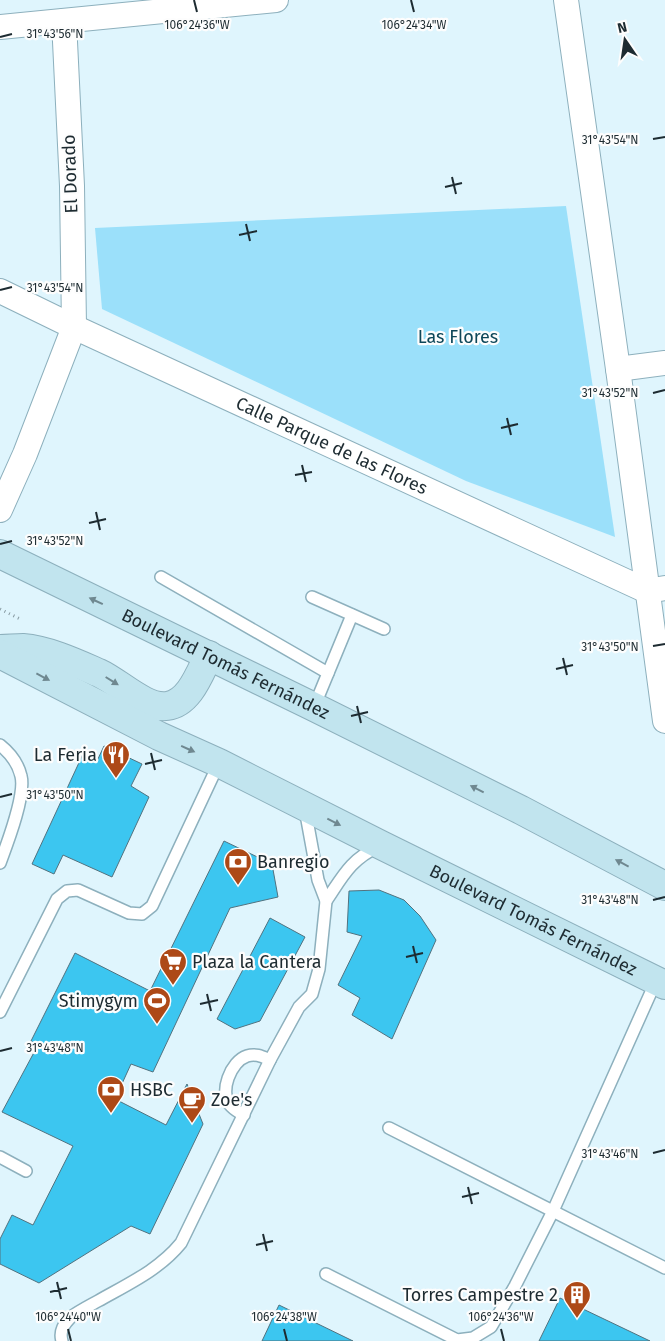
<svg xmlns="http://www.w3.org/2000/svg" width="665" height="1341" font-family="'Fira Sans',sans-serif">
  <rect width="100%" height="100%" fill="#dff5fd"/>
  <path fill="#9be0fa" d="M566,206L615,537L466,481L102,309L95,228Z"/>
  <g fill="#3cc6f0" stroke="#51727f">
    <path d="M104,746L142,764L131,786L149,797L112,877L63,855L54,874L32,864L83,754L97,761Z"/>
    <path d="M224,841L272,864L278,897L230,908L153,1072L131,1064L115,1099L166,1125L187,1084L203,1124L150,1234L131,1226L39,1283L0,1264V1239L12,1215L33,1225L73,1146L2,1112L38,1045L31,1041L75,953L150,991Z"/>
    <path d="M379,890L404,900L420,916L436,940L392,1039L352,1015L360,998L338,985L362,936L347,932L349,891Z"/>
    <path d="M270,918L305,937L260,1021L235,1029L217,1019Z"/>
    <path d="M560,1298L650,1341H539Z"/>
    <path d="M279,1305L353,1341H262Z"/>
  </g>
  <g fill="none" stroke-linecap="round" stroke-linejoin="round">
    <defs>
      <g id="service">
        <path d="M161,577L328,673"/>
        <path d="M312,597L384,629"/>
        <path d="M314,707L352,615"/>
        <path d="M0,745C10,753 18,763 21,776C26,795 7,844 0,863"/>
        <path d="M326,901C343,876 350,860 379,846"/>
        <path d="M0,1012L57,899L67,891L78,890L129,913L142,914L152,906L219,763"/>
        <path d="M244,1115C240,1113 235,1110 231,1106C218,1093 231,1061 247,1056C256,1053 263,1057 270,1060"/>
        <path d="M389,1128L665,1268"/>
        <path d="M0,1157L26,1171"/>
        <path d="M326,1274L457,1340L473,1338L491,1327L515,1286L553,1211L656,981"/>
        <path d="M62,1341C59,1331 64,1324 71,1317C79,1311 89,1306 98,1301C128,1284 159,1270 181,1243L270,1060L299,1007L312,994L319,969L326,901L318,880L305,809"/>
      </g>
      <g id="minor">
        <path d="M566,0L618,369L665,721"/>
        <path d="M0,27L276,0"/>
        <path id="s1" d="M0,291L74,327L647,591L665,588"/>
        <path d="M618,369L665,363"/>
        <path d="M0,510L25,454L74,327L72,186L64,21"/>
      </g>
      <g id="secondary">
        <path id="s2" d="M0,554L314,707L521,810L665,886"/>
        <path d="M0,649C8,649 15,648 23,648C48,650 76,663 99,673C119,682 145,709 167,706C190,703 200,672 209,655"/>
        <path id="s3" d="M0,654L159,736L219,763L381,845L665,985"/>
      </g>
    </defs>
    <use href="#service" stroke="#8db0bd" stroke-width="14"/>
    <use href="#minor" stroke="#8db0bd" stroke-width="26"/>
    <use href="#secondary" stroke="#8db0bd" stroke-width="30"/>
    <path stroke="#879aa1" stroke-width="3" stroke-dasharray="1 4" stroke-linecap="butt" d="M0,609L22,620"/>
    <use href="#service" stroke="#fff" stroke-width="11"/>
    <use href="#minor" stroke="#fff" stroke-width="24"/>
    <use href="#secondary" stroke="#c1e4ee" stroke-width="28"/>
  </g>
  <defs><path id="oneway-solid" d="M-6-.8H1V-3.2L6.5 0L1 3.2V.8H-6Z" transform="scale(1.25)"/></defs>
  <g fill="#6f8890">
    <use href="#oneway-solid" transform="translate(96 601) rotate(-155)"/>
    <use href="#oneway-solid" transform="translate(43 677) rotate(28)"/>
    <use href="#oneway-solid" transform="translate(112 681) rotate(32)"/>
    <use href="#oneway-solid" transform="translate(188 749) rotate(24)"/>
    <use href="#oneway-solid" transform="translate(477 789) rotate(-153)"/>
    <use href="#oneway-solid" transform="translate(334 822) rotate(27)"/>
    <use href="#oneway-solid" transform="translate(622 863) rotate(-152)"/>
  </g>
  <path fill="none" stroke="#1d2b31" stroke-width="2" d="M194,0L197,12M411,0L414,12M0,37L12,34M653,139L665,137M452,177L456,194M445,187L462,183M246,224L250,241M239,235L257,231M0,290L12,287M653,393L665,390M507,418L511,435M501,428L518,424M302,465L306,482M295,475L312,472M96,512L100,530M89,523L106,519M0,544L12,541M653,646L665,644M563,658L567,675M556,669L573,665M357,706L361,723M351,716L368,712M151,753L155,770M145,764L162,760M0,797L12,794M653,900L665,897M413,946L417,963M406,957L423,953M207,994L211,1011M200,1004L218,1000M0,1051L12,1048M653,1153L665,1150M468,1187L472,1204M462,1197L479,1193M263,1234L267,1251M256,1245L273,1241M57,1282L61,1299M50,1292L67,1288M68,1329L71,1341M284,1329L287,1341M501,1329L504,1341"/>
  <defs>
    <symbol id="restaurant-pin" viewBox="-11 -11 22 30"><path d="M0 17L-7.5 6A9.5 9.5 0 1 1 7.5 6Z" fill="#ad4917" stroke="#fdfdfd"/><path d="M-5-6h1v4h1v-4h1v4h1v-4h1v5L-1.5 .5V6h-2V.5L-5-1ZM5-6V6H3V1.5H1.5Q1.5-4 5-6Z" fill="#fff"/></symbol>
    <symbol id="bank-pin" viewBox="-11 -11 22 30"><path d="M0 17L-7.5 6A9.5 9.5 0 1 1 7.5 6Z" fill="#ad4917" stroke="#fdfdfd"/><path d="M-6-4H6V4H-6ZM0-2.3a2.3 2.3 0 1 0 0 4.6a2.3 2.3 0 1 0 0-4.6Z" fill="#fff"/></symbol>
    <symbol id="supermarket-pin" viewBox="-11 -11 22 30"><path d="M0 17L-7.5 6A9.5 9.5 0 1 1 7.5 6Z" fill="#ad4917" stroke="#fdfdfd"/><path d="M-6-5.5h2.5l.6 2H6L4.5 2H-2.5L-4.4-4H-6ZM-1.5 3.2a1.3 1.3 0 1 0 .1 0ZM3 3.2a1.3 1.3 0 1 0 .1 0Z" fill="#fff"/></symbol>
    <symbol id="stadium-pin" viewBox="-11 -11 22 30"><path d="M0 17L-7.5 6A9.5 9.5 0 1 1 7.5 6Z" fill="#ad4917" stroke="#fdfdfd"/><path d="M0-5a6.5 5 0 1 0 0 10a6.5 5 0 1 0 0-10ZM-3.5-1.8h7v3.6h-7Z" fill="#fff"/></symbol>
    <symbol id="cafe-pin" viewBox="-11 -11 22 30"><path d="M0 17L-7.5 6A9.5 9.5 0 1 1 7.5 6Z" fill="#ad4917" stroke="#fdfdfd"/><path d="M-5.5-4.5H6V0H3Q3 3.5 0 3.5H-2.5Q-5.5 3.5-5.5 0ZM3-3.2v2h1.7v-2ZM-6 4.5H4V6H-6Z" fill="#fff"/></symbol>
    <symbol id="building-pin" viewBox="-11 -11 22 30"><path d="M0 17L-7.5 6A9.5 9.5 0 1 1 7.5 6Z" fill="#ad4917" stroke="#fdfdfd"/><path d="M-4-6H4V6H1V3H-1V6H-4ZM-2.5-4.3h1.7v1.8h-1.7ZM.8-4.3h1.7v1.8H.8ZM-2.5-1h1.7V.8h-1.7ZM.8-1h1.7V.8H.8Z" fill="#fff"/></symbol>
  </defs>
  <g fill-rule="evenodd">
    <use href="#restaurant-pin" x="100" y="739" width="32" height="43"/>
    <use href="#bank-pin" x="222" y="846" width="32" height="43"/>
    <use href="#supermarket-pin" x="157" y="946" width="32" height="43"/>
    <use href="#stadium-pin" x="141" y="985" width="32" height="43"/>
    <use href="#bank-pin" x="95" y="1074" width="32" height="43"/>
    <use href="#cafe-pin" x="176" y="1084" width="32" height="43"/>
    <use href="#building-pin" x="561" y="1279" width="32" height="43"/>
  </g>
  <g text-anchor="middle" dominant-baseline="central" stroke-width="4.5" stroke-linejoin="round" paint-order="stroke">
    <g font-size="18" fill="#1d2b31" stroke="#fdfdfd">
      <text transform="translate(70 174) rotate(-92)">El Dorado</text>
      <text stroke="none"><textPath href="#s1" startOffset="366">Calle Parque de las Flores</textPath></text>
      <text stroke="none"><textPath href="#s2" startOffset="251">Boulevard Tomás Fernández</textPath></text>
      <text stroke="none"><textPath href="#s3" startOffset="596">Boulevard Tomás Fernández</textPath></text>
    </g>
    <g font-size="18" fill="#0d4759" stroke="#fdfdfd">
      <text x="458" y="337">Las Flores</text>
    </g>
    <g font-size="18" fill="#1d2b31" stroke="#fdfdfd" text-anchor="start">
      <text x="97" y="755" text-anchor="end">La Feria</text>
      <text x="257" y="862">Banregio</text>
      <text x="192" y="962">Plaza la Cantera</text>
      <text x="138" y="1001" text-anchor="end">Stimygym</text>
      <text x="130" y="1090">HSBC</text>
      <text x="211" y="1100">Zoe's</text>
      <text x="558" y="1295" text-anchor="end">Torres Campestre 2</text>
    </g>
  </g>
  <g font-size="12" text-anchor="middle" fill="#1d2b31" stroke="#fdfdfd" stroke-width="4.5" stroke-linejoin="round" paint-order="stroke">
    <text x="197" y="29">106°24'36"W</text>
    <text x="414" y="29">106°24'34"W</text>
    <text x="55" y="38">31°43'56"N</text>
    <text x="610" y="144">31°43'54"N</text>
    <text x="55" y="292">31°43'54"N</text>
    <text x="610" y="397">31°43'52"N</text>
    <text x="55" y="545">31°43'52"N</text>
    <text x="610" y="651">31°43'50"N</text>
    <text x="55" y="799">31°43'50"N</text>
    <text x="610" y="904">31°43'48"N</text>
    <text x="55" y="1052">31°43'48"N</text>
    <text x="610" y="1158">31°43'46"N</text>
    <text x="68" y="1321">106°24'40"W</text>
    <text x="284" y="1321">106°24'38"W</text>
    <text x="501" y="1321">106°24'36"W</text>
  </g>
  <g transform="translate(625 40) rotate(347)" stroke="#fdfdfd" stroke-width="4" paint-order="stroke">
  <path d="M0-4L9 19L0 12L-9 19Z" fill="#1d2b31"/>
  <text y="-8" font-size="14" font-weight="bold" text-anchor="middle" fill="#1d2b31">N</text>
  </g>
</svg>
